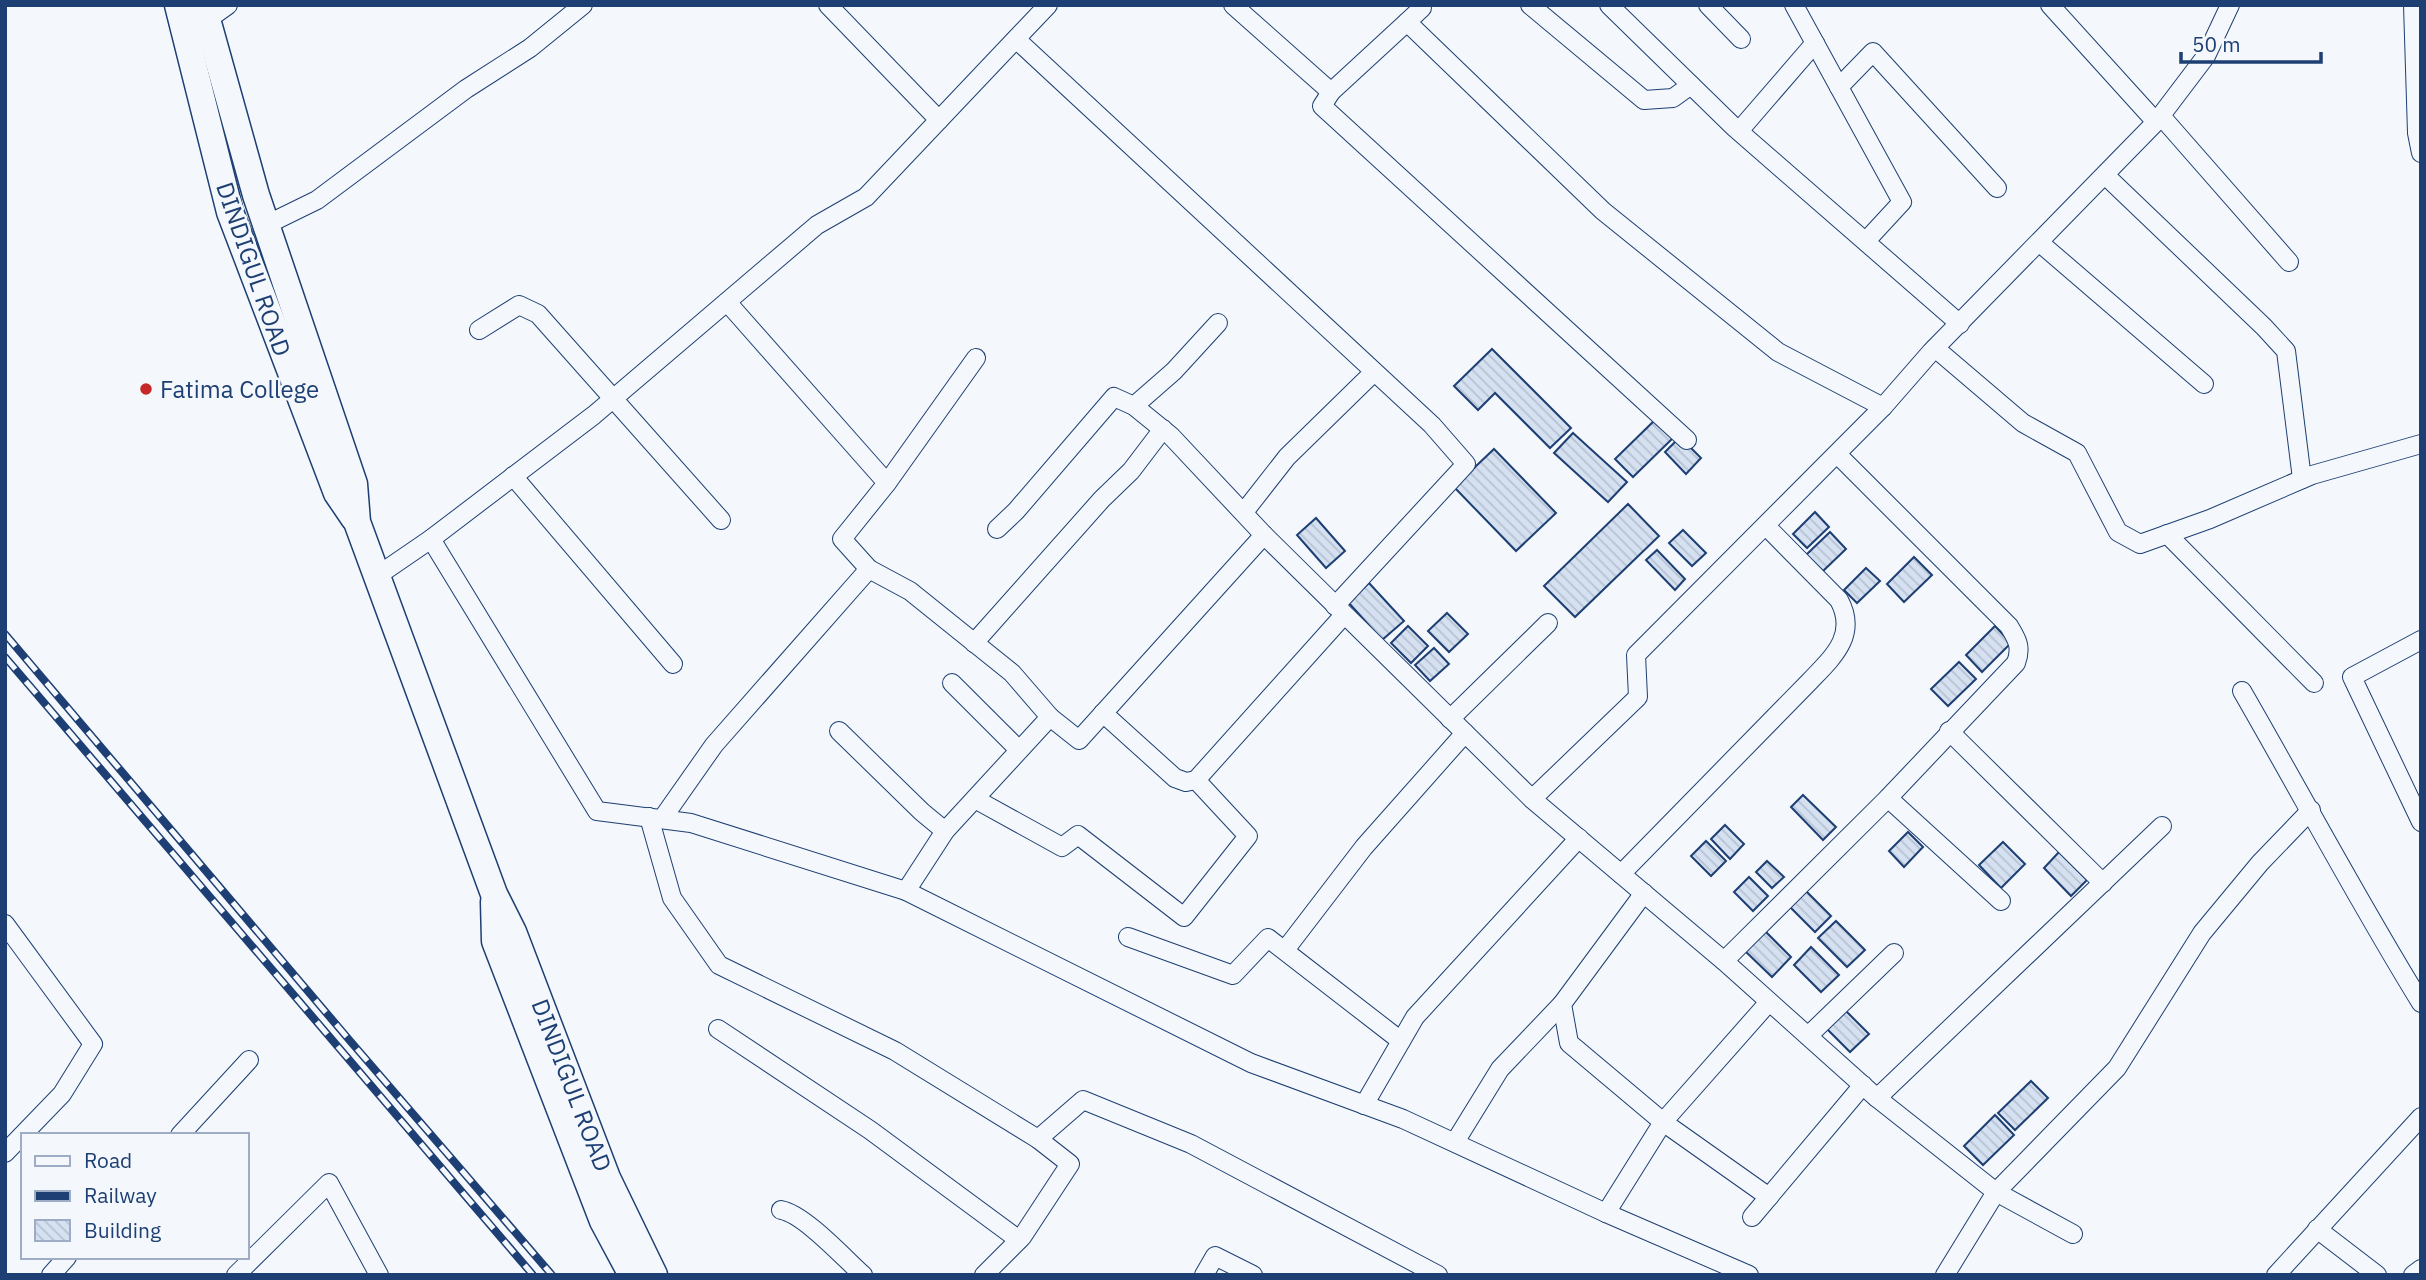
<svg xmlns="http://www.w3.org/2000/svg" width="2426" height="1280" font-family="'IBM Plex Sans',sans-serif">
  <defs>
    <pattern id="building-back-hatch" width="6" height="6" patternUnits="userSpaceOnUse" patternTransform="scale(1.75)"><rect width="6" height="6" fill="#d5e0f0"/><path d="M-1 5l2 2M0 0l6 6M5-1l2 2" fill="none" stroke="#b6c1d1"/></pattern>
  </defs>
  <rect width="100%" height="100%" fill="#f4f7fb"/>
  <g fill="url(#building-back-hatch)" stroke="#1d3f73" stroke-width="2">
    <path d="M1492,349L1571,428L1550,448L1495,393L1478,410L1454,386Z"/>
    <path d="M1657,418L1675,436L1633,477L1615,459Z"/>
    <path d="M1573,433L1627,482L1608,502L1554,453Z"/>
    <path d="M1680,437L1701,458L1686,474L1665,452Z"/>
    <path d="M1494,449L1556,513L1516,551L1454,487Z"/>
    <path d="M1628,504L1659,536L1575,617L1544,586Z"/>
    <path d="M1815,512L1829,527L1807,548L1793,534Z"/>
    <path d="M1316,518L1345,551L1326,568L1297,535Z"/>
    <path d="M1683,530L1706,553L1692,566L1669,543Z"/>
    <path d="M1830,532L1846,549L1823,571L1806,555Z"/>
    <path d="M1657,550L1685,579L1675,590L1646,560Z"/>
    <path d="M1914,557L1932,575L1904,602L1887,584Z"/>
    <path d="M1866,568L1880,581L1857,603L1844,590Z"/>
    <path d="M1369,583L1404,621L1382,640L1348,602Z"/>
    <path d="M1447,613L1468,634L1449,652L1428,631Z"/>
    <path d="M1408,626L1428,646L1411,663L1391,643Z"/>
    <path d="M1995,626L2011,643L1982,672L1966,655Z"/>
    <path d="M1434,648L1449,664L1430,681L1415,665Z"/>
    <path d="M1959,662L1976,679L1948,706L1931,689Z"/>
    <path d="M1803,795L1836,827L1823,840L1791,807Z"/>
    <path d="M1725,825L1744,844L1730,859L1711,839Z"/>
    <path d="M1908,832L1923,847L1904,867L1889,851Z"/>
    <path d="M1706,841L1726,861L1711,876L1691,856Z"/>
    <path d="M2003,842L2025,864L2001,888L1979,865Z"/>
    <path d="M2059,852L2087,880L2071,896L2044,868Z"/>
    <path d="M1767,861L1784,877L1772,888L1756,872Z"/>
    <path d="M1749,877L1768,896L1753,911L1734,892Z"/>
    <path d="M1804,889L1831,916L1815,932L1788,905Z"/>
    <path d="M1836,921L1865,950L1847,967L1818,938Z"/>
    <path d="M1764,930L1791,957L1772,977L1744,950Z"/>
    <path d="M1811,947L1839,975L1821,992L1794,965Z"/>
    <path d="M1846,1011L1869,1034L1850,1052L1827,1029Z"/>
    <path d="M2031,1081L2048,1098L2015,1130L1998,1113Z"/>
    <path d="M1995,1115L2014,1135L1983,1165L1964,1146Z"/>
  </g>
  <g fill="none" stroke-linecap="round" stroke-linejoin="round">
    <defs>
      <g id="minor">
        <path d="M828,5L939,120"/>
        <path d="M1233,5L1331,92L1407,22"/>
        <path d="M1419,5L1422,8L1407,22L1603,211L1778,352L1883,407"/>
        <path d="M1530,5L1644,100L1673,98L1691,85"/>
        <path d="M1609,5L1735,128L1960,324"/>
        <path d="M1708,5L1741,39"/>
        <path d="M1794,5L1902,202L1866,241"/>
        <path d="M2050,5L2156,122"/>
        <path d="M2413,5L2417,133L2421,153"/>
        <path d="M207,20L228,5"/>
        <path d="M1016,39L1432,425L1466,464L1335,606"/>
        <path d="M1839,87L1873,52L1997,188"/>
        <path d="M1331,92L1322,106L1687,440"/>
        <path d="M2161,116L2289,262"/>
        <path d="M1739,131L1815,43"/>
        <path d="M2105,175L2264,327L2286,351L2302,479"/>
        <path d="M266,225L317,200L466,89L530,48L583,5"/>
        <path d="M2040,243L2204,384"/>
        <path d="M727,302L887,483"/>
        <path d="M479,330L519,305L538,314L721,520"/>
        <path d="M1935,348L2023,423L2077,453L2118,532L2140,544L2210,519L2312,475L2421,444"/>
        <path d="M976,358L887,483L842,539L869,569L910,591L1012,673L1050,717"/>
        <path d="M1134,406L1174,371L1218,323"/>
        <path d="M513,476L673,664"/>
        <path d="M1244,512L1287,457L1374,372"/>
        <path d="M997,529L1016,511L1114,397L1134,406L1171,436L1264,535L1532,799L1724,961L1877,1098L1996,1192L2073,1234"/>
        <path d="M2167,534L2314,683"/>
        <path d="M431,539L597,811L691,823L906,891L1251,1063L1403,1119L1606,1213L1749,1275"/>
        <path d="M377,576L431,539L594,415L817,225L866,197L1048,5"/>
        <path d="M2421,640L2352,677L2421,822"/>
        <path d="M974,643L1102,499L1131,471L1163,429"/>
        <path d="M952,683L1019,750"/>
        <path d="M2242,691C2302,795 2358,901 2421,1003"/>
        <path d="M1103,713L1175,778L1186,782L1196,780L1344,615"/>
        <path d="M1450,719L1548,623"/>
        <path d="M839,731L922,812L945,831"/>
        <path d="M1949,731L2103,883"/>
        <path d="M1888,798L2001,901"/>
        <path d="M975,799L1062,847L1078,835L1184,917L1248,836L1196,780"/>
        <path d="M1532,799L1638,697L1636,655L1883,407L1931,352L2156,122L2206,56L2230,5"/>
        <path d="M649,817L672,898L719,965L895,1051L1038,1139L1083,1100L1191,1144L1438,1275"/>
        <path d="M662,819L714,745L869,569"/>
        <path d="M1621,874L1810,681C1833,657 1858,635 1839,600L1766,526"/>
        <path d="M906,891L945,831L1050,717L1079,740L1264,535"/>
        <path d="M1644,893L1562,1004L1569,1043L1663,1122L1769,1197"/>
        <path d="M5,924L93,1044L62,1094L5,1153"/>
        <path d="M1128,937L1233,975L1268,938L1401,1041"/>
        <path d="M1285,950L1364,847L1465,733"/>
        <path d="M1724,961L1888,798L2016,663C2022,647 2017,639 2009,626L1837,454"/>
        <path d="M718,1029L870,1130L1019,1240"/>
        <path d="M1808,1036L1894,953"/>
        <path d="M1877,1098L2162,826"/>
        <path d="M1364,1105L1415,1017L1579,838"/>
        <path d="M180,1135L249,1060"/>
        <path d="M1455,1142L1500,1069L1562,1004"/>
        <path d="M781,1210C804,1214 844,1258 863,1275"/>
        <path d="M1606,1213L1663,1122L1769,1002"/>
        <path d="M1752,1217L1863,1085"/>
        <path d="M2317,1229L2377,1275"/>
        <path d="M51,1275L67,1257"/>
        <path d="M236,1275L329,1183L379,1275"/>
        <path d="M984,1275L1022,1237L1070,1164L1038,1139"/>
        <path d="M1204,1275L1215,1256L1253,1275"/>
        <path d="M1945,1275L1996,1192L2117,1068L2202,933L2260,863L2311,810"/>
        <path d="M2276,1275L2421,1117"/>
        <path d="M2413,1275L2421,1269"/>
      </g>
      <g id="primary">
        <path d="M178,5L230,212L337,493L354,518"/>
        <path d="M203,5L256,195L354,484L357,522L494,894L513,932L607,1178L654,1275"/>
        <path d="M494,902L495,941L603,1221L632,1275"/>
      </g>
    </defs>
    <use href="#minor" stroke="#1d3f73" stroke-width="20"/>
    <use href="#primary" stroke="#1d3f73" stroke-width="29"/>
    <use href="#minor" stroke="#f4f7fb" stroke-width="18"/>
    <use href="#primary" stroke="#f4f7fb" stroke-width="26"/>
    <defs>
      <g id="rail">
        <path d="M5,634L351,1042L552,1275"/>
        <path d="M5,657L533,1275"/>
      </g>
    </defs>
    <use href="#rail" stroke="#1d3f73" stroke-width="8"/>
    <use href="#rail" stroke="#f4f7fb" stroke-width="5" stroke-dasharray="16" stroke-linecap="butt"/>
  </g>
  <circle fill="#c62828" stroke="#f4f7fb" stroke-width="2.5" cx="146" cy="389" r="7"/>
  <g text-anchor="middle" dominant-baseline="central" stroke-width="5" stroke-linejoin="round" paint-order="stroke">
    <g font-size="24" fill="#1d3f73" stroke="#f4f7fb">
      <text transform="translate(254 269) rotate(71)">DINDIGUL ROAD</text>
      <text transform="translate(572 1085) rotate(69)">DINDIGUL ROAD</text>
    </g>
    <g font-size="24" fill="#1d3f73" stroke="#f4f7fb" text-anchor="start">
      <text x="160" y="389">Fatima College</text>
    </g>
  </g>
  <rect width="2426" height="1280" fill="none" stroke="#1d3f73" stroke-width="14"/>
  <rect x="21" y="1133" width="228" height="126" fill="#f4f7fb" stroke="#9eadc5" stroke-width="2"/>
  <rect x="35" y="1156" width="35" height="10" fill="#f4f7fb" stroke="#9eadc5" stroke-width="2"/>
  <text x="84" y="1168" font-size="21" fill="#1d3f73">Road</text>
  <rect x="35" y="1191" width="35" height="10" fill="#1d3f73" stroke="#9eadc5" stroke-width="2"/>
  <text x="84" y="1203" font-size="21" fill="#1d3f73">Railway</text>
  <rect x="35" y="1220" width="35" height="21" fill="url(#building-back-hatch)" stroke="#9eadc5" stroke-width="2"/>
  <text x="84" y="1238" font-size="21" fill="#1d3f73">Building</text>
  <path d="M2181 52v10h140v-10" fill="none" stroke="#1d3f73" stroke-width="3.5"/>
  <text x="2192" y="52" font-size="21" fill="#1d3f73" stroke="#f4f7fb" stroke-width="5" paint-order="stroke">50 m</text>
</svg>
